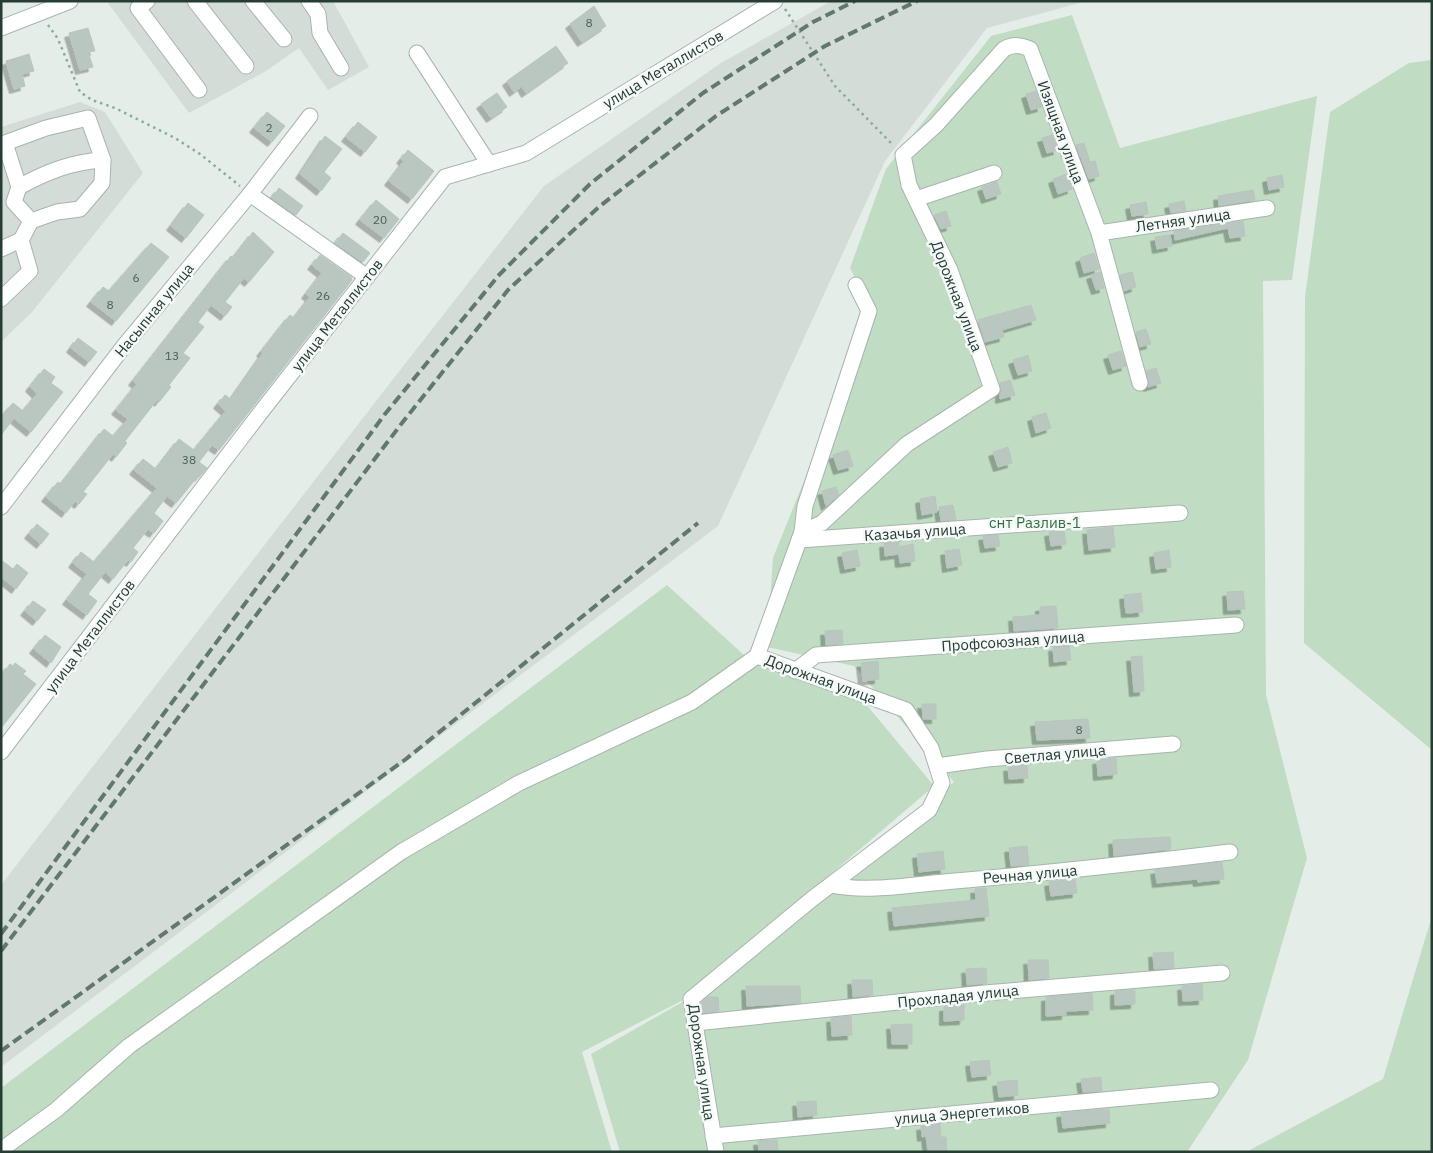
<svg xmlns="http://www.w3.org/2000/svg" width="1433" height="1153" font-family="'IBM Plex Sans',sans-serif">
  <defs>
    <filter id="shadow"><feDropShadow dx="-4.5" dy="4.5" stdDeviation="0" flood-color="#0004"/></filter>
  </defs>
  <rect width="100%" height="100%" fill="#e5ede8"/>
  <g fill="#d3dcd7">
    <path d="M110,1H333L369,67L328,90L299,48L266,71L189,113L108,3Z"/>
    <path d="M831,1H1087L987,28L885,161L718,526L1,1067V885L397,374L544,186L721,63Z"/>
    <path d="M80,102L105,112L143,173L32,312L1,342V127Z"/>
  </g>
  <g fill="#c0dcc3">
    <path d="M1072,15L1120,148L1317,96L1292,280L1263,281L1266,695L1307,858L1248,1060L1187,1152H620L591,1054L686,1000L954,782L854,666L767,647L773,558L872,312L850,268L886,169L991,36Z"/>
    <path d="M1432,60V750L1304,643L1305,297L1330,112L1409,63Z"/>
    <path d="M667,585L745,656L865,703L934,786L683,1000L582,1052L612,1152H1V1088Z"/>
    <path d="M1432,916V1152H1246L1383,1079Z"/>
  </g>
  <g fill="#bac7c1" stroke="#b7c6be" filter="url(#shadow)">
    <path d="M594,6L606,26L582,42L570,24Z"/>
    <path d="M88,28L95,51L88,52L93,67L80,70L69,33Z"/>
    <path d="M556,46L568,63L526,93L522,86L514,92L507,81Z"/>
    <path d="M29,54L34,71L22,74L25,86L14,89L6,61Z"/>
    <path d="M1036,91L1042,107L1031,110L1026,94Z"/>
    <path d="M497,93L507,107L491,118L481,104Z"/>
    <path d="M267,112L285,126L272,142L254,128Z"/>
    <path d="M358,122L377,137L365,152L346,137Z"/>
    <path d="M1052,135L1058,150L1047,153L1042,138Z"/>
    <path d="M325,136L342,149L324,172L331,178L321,191L300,174Z"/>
    <path d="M1084,143L1090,162L1095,161L1099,176L1089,179L1076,145Z"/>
    <path d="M408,150L434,171L412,199L389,181L404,161L401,159Z"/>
    <path d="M1067,174L1072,189L1058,194L1053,179Z"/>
    <path d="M1282,175L1284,187L1269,190L1267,178Z"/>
    <path d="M997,182L1001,194L986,199L982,187Z"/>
    <path d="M279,188L303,206L296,215L272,198Z"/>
    <path d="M1253,190L1255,200L1219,206L1218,196Z"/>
    <path d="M376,200L399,219L384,238L360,220Z"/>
    <path d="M1184,201L1186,211L1171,213L1169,204Z"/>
    <path d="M1146,202L1148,214L1132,216L1130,205Z"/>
    <path d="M188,203L204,215L186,238L171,226Z"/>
    <path d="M946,211L951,226L941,229L934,215Z"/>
    <path d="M1243,221L1245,236L1230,238L1228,228L1175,240L1174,231Z"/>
    <path d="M253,232L274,252L249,282L244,278L225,302L232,307L225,316L211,305L198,322L204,327L183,353L190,358L169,385L171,387L159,402L157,400L125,441L127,443L116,457L113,454L83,492L87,494L79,504L75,501L66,513L46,497L58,482L61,484L104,429L113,436L128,419L116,410L137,384L133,381L231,256L233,258Z"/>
    <path d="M343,233L370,253L363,262L335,243Z"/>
    <path d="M1170,235L1172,246L1157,249L1155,237Z"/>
    <path d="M151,243L169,257L116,321L91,302L103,287L109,291Z"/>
    <path d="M1094,253L1099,269L1084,273L1080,258Z"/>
    <path d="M320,255L351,277L352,280L219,450L212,445L199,462L207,468L199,477L198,476L176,503L167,496L154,513L163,521L154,533L148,529L133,548L138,552L131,562L128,560L113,579L105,572L88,594L97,601L87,615L67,600L87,574L73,563L81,552L94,562L157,488L134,470L143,459L156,469L179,439L194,450L226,411L218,404L225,395L231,399L263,353L261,352L290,315L294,318L310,297L306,294L322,273L312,265Z"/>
    <path d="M1100,272L1104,288L1096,290L1091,275Z"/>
    <path d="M1132,272L1136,287L1124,291L1120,275Z"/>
    <path d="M1031,305L1036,320L1002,330L1004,337L985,342L978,320Z"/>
    <path d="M1146,329L1151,344L1140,347L1136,332Z"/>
    <path d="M78,338L97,352L89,362L71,348Z"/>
    <path d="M1121,351L1126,366L1113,370L1108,355Z"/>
    <path d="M1028,355L1032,371L1018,375L1013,360Z"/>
    <path d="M1156,368L1161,383L1148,387L1146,371Z"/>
    <path d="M44,369L55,377L51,383L63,392L31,432L14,418L1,435V417L13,403L23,411L37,394L30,387Z"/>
    <path d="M1010,380L1015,395L1000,399V383Z"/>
    <path d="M1046,413L1051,428L1036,433L1032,417Z"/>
    <path d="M1008,447L1012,463L998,467L993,452Z"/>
    <path d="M848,450L853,466L838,470L833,455Z"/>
    <path d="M836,487L839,495L826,506L822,491Z"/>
    <path d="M935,496L937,512L922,515L920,499Z"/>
    <path d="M953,505L956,520L941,521L939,507Z"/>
    <path d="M37,524L49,534L41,544L29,534Z"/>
    <path d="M1113,527L1115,547L1089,550L1087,530Z"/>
    <path d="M1064,531L1066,544L1051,546L1049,532Z"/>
    <path d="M998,535L1000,546L985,548L983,536Z"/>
    <path d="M899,542V547L913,544L915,561L900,563L899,554L885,556L884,543Z"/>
    <path d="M959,549L962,565L947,568L945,551Z"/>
    <path d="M857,550L860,566L845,569L842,553Z"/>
    <path d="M1169,550L1171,567L1156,569L1154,553Z"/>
    <path d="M1,560L13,569L17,564L28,573L16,589L1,577Z"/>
    <path d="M1243,591L1245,609L1228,610L1227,592Z"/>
    <path d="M1141,593L1143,612L1126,613L1124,595Z"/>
    <path d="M33,601L46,610L37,621L25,611Z"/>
    <path d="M1056,606L1058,628L1014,631L1013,617L1040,615V607Z"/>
    <path d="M842,630L843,644L826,645L825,631Z"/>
    <path d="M45,635L61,647L51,663L34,649Z"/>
    <path d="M1069,646L1071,660L1054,662L1053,647Z"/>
    <path d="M1142,656L1144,691L1134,692L1131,657Z"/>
    <path d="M878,661L879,679L863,681L861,663Z"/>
    <path d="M15,663L26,671L23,674L36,684L1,728V676L10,664L13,666Z"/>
    <path d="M922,704H936V719H923Z"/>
    <path d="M1088,719L1090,738L1037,740L1035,722Z"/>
    <path d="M1116,758L1117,774L1098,776L1097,760Z"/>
    <path d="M1027,765L1028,778L1009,779L1008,767Z"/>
    <path d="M1170,837L1171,849L1114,856L1113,840Z"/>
    <path d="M1027,846L1029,865L1011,866L1009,848Z"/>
    <path d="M943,851L945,869L919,872L917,854Z"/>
    <path d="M1222,862L1224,879L1198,882L1197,879L1157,883L1155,870Z"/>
    <path d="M1075,879L1077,893L1051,896L1049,882Z"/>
    <path d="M986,888L989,916L894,926L892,908L976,900L975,889Z"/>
    <path d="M1173,952L1174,968L1154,969L1153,953Z"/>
    <path d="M1028,960H1048L1049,978L1029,980Z"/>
    <path d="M986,968L987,983L967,985L966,969Z"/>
    <path d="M852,980H872L873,995L853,997Z"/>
    <path d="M1202,984L1203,1000L1183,1001L1182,986Z"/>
    <path d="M746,986H800L801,1003L747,1006Z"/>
    <path d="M1135,990V1004L1115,1005V991Z"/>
    <path d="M1092,993L1093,1010L1066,1011V1015L1046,1016V997Z"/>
    <path d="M708,997H718L719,1011L703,1013L701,1003Z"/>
    <path d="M964,1005V1020L944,1021V1007Z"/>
    <path d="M851,1016L852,1035L832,1036L831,1018Z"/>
    <path d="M912,1024V1044H892L891,1025Z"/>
    <path d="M989,1060L991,1075L972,1077L970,1062Z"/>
    <path d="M1101,1077L1102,1091L1083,1092L1081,1079Z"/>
    <path d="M1017,1080L1018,1095L999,1097L997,1082Z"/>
    <path d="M816,1101L817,1115L798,1117L797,1102Z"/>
    <path d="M1109,1109L1110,1123L1063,1128L1061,1113Z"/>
    <path d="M940,1124L941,1137H946L947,1152H928L926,1136L922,1137L921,1126Z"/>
    <path d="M777,1140L778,1152H759L758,1141Z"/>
  </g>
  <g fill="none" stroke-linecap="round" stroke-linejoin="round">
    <defs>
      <g id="minor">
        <path d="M147,1L138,8L199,90"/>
        <path d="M195,1L246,66"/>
        <path d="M253,1L284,39"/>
        <path d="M309,1L318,14L320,33L341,68"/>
        <path d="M1,28L70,1"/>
        <path d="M417,53L489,164"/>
        <path d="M19,187C46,172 71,162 103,160"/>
        <path d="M250,194L367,277"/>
        <path d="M916,199L994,173"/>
        <path d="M1099,233L1267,208"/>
        <path d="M1,249L21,240L31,221L57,212L80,209L102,183L103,160L88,118L46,128L5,143L19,187L14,202L31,221"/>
        <path d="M1,299L30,271L21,240"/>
        <path d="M1,507L124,346L250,194L310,116"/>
        <path d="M802,532L805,506L869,311L856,285"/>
        <path d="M799,540L1180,513"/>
        <path d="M795,671L816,655L1236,625"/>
        <path d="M1,752L261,412L445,177L526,153L775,1"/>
        <path d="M937,766L987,759L1173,744"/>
        <path d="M831,885C870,893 914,884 955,881C1047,873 1138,863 1230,852"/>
        <path d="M695,1023L985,993L1222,973"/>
        <path d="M713,1136L1211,1090"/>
        <path d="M1,1150L56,1110L129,1046L401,852L519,783L692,702L757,656"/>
        <path d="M716,1152L691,999L812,899L929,810L942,783L931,748L906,710L757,656L802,532L822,523L907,444L992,389L950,270L909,185L903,155L936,125L1004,49C1014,44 1020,45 1030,49L1099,233L1140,383"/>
      </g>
    </defs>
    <use href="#minor" stroke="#a8b5ae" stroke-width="17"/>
    <g stroke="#88ad9d" stroke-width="2.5" stroke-dasharray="2.5 4" stroke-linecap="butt">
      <path d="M785,9L835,86L893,145"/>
      <path d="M48,25L58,39L80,92L92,100L115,108L175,138L200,154L240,186"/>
    </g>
    <use href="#minor" stroke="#fff" stroke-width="15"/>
    <g stroke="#60786e" stroke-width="4" stroke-dasharray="10 5" stroke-linecap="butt">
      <path d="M1,934L385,414L499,275L590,184L703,93L813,22L855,1"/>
      <path d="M1,951L402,423L508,290L600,206L716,116L825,46L917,1"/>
      <path d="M1,1051L406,759L698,523"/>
    </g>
  </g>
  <g text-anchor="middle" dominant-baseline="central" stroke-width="5" stroke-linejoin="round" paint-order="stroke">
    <g font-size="12" fill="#4a6056">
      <text x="589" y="22">8</text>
      <text x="269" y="127">2</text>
      <text x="380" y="219">20</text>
      <text x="136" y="277">6</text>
      <text x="323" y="295">26</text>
      <text x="110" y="304">8</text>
      <text x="172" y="355">13</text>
      <text x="189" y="459">38</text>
      <text x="1079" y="729">8</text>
    </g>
    <g font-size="15" fill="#253d33" stroke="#f5f9f7">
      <text transform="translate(663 69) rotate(-31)">улица Металлистов</text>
      <text transform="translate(1061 132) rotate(70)">Изящная улица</text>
      <text transform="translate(1183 220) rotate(-8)">Летняя улица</text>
      <text transform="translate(957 296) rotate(69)">Дорожная улица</text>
      <text transform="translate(154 310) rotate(-51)">Насыпная улица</text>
      <text transform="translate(337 315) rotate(-52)">улица Металлистов</text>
      <text transform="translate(915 532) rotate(-4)">Казачья улица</text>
      <text transform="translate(90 636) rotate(-53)">улица Металлистов</text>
      <text transform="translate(1013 641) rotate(-4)">Профсоюзная улица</text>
      <text transform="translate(821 679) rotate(20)">Дорожная улица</text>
      <text transform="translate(1055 754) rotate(-5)">Светлая улица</text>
      <text transform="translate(1030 874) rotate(-5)">Речная улица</text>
      <text transform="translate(958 996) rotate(-6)">Прохладая улица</text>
      <text transform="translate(702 1062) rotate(82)">Дорожная улица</text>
      <text transform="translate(962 1113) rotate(-5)">улица Энергетиков</text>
    </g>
    <g font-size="15" fill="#337042" stroke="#f5f9f7">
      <text x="1035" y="522">снт Разлив-1</text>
    </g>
  </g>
  <rect width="1433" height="1153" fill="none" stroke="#253d33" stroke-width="5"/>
</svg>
